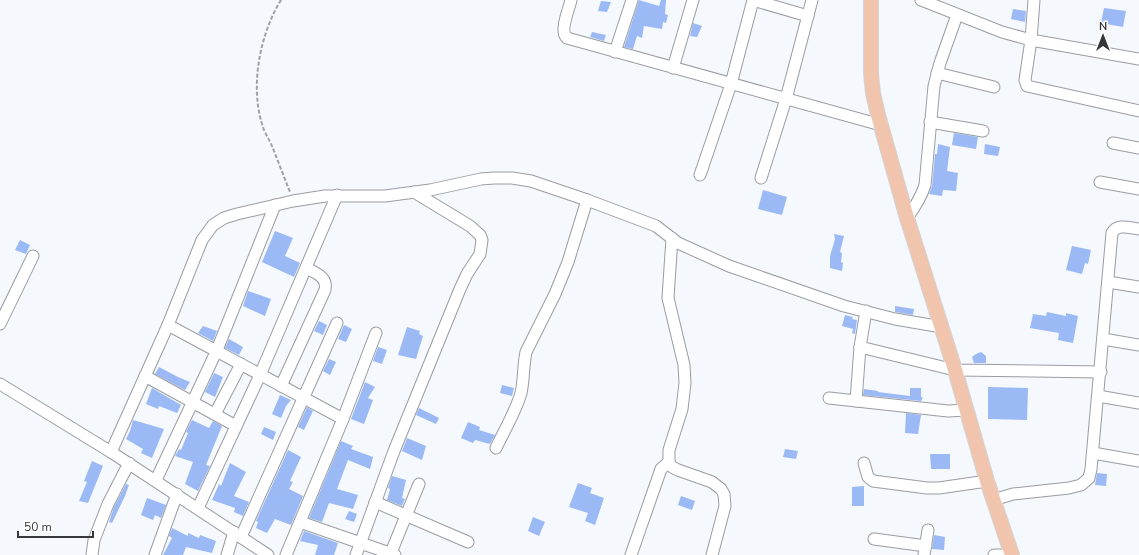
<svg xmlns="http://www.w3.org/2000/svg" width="1139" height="555" font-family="'Nunito Sans',sans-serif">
  <rect width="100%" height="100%" fill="#f5f8fd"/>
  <g fill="#9ab9f5">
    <path d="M639,0L659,6L661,0H666L665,14L668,15L666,23L663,22L662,29L644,26L642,38L637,36L633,49L624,47Z"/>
    <path d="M601,1L611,2L607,12L598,11Z"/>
    <path d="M1104,8L1126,11L1123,27L1101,23Z"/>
    <path d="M1013,9L1026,11L1025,22L1011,19Z"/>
    <path d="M693,23L702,26L697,37L690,36Z"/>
    <path d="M592,32L606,35L604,41L590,37Z"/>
    <path d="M954,133L978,137L976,149L952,145Z"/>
    <path d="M938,144L950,147L947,171L958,173L956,191L943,190L942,196L929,194L932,186L935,154H937Z"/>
    <path d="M985,144L1000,147L998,156L984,154Z"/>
    <path d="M763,190L787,197L782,215L758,209Z"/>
    <path d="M275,231L293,238L285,256L300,263L294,277L262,262Z"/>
    <path d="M834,234L844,236L840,252L842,253L841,262L843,263L842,271L830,268V256L835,239Z"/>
    <path d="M20,240L30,245L26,254L15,250Z"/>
    <path d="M1072,246L1091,250L1088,264L1085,263L1082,274L1066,270Z"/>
    <path d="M248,291L271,299L265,316L243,306Z"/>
    <path d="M895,306L914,309L913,315L895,312Z"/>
    <path d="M1047,312L1066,316V313L1078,316L1073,343L1058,340L1059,333L1030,328L1033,314L1046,316Z"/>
    <path d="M845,315L853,317L852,319L857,320L855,334L852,333L853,329L842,326Z"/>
    <path d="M319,321L327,325L323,335L314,331Z"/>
    <path d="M344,325L352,329L346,342L338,339Z"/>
    <path d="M203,326L217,331L213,341L198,333Z"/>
    <path d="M407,327L420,331L419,334L423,336L416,359L398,355Z"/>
    <path d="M229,339L243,347L239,355L225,348Z"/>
    <path d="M378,347L387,350L382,364L373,361Z"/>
    <path d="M981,352L986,356V363H974L972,357L976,354Z"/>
    <path d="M329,359L336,362L330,375L323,371Z"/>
    <path d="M159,367L178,377L190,382L185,390L155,374Z"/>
    <path d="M214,373L223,377L215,397L205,392Z"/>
    <path d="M365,382L375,387L368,398L373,400L364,424L351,419Z"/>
    <path d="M502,385L514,388L512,396L500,393Z"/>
    <path d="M988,387L1028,388L1027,420L988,419Z"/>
    <path d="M152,388L181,405L177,413L159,406L158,409L146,404Z"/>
    <path d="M910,388H921V397H923L921,401L863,395L864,389L878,391V392L910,396Z"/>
    <path d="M280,395L291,400L286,406L281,418L272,414Z"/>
    <path d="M307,407L313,411L304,430L298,427Z"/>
    <path d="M419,408L439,418L436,424L416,415Z"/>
    <path d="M906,413L921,415L918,434L905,433Z"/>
    <path d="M133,420L164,429L152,458L141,453L143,449L126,439L130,431Z"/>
    <path d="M192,420L209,428L213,421L222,426L206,465L210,466L198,491L185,484L193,462L175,456L179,449L181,450L188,433L186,432Z"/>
    <path d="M468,422L480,427L479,430L495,435L490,444L475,440L473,443L461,438Z"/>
    <path d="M264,427L276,432L273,440L261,434Z"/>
    <path d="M407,438L426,446L422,460L402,451Z"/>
    <path d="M341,441L353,446L351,449L373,457L370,469L348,460L337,489L358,495L353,509L329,503L322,522L309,518Z"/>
    <path d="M785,449L798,451L796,459L783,457Z"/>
    <path d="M288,450L301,457L290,481L293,482L289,489L303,496L291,525L275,519L267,533L256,528L258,522L256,521Z"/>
    <path d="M930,454H950V469H931Z"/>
    <path d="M92,461L103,466L88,503L79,501L87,482L84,481Z"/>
    <path d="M230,463L246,472L234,496L249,502L243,516L234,512L235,508L212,500L219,484L221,486Z"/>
    <path d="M1097,473L1107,474L1106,486L1095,485Z"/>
    <path d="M392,476L406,480L402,498L405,499L402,506L387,500L390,489L388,488Z"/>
    <path d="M578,483L592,488L590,493L604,498L595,525L585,521L588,513L569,507Z"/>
    <path d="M126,484L129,485L125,496L112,523L109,522L114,507Z"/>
    <path d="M864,486V506H852V487Z"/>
    <path d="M681,496L695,501L692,510L678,505Z"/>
    <path d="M147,498L166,505L161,518L155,515L153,520L141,515Z"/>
    <path d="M349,511L357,514L354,522L345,519Z"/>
    <path d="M533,517L545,522L539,536L528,531Z"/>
    <path d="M172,528L188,536V533L199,538L200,535L216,541L212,553L186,547L183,555H163L172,538L169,536Z"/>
    <path d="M304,531L338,543L334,555H315L318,545L300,541Z"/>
    <path d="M934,535L945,537L944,550L932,549Z"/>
  </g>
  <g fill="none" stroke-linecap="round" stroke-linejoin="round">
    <defs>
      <g id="minor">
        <path d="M571,0C569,9 559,32 567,38L881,125"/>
        <path d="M753,0L808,16"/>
        <path d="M921,0L1002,32L1031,40L1139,59"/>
        <path d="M1034,0L1031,40L1025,80L1027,86L1139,111"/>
        <path d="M615,52L632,0"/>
        <path d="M673,68L693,0"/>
        <path d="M937,73L994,87"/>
        <path d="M930,122L983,131"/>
        <path d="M1113,143L1139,148"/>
        <path d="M700,175L731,84L753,0"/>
        <path d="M761,178L786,99L812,0"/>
        <path d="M1100,182L1139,189"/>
        <path d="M907,218C915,207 921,198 925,185L934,86L940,63L957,15"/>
        <path d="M672,238L668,298L684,365L685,383L682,409L669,450V462L672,467L678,470L712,482L721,489L724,494L725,506L712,555"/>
        <path d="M1108,282L1139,287"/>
        <path d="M0,324L33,256"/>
        <path d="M168,325L343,419"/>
        <path d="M1103,339L1139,345"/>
        <path d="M860,347L955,370L1101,372"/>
        <path d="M145,376L236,426"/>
        <path d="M0,384L111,452L268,555"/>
        <path d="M281,386L325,290C328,277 316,273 306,268"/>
        <path d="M1098,396L1139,403"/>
        <path d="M829,398L948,411L966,410"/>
        <path d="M856,401L860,347L866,311"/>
        <path d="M215,414L241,364"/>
        <path d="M496,448C504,431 516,411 521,393C524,380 523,366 526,352L555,294L568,262L587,200"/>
        <path d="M111,452L168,325L202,240L213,225L224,218L237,214L293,201L325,196H385L430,190L481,179L494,178H512L531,181L587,200L656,226L678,243L729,266L844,306L895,319L942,327"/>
        <path d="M1093,453L1139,461"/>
        <path d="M864,463L868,477L873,481L927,488H939L987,481"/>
        <path d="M156,480L217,350L275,205"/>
        <path d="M993,500L1013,494L1069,488L1081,485L1089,478L1091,469L1112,233C1117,223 1130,228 1139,229"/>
        <path d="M375,502L468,542"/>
        <path d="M198,508L260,375L337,195"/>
        <path d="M300,522L395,555"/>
        <path d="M241,537L337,323"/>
        <path d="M874,539L926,546"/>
        <path d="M92,555L94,540L108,504L129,463"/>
        <path d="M155,555L177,494"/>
        <path d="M227,555L234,532"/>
        <path d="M286,555L343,419L376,333"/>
        <path d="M356,555L394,451L460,289L467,274L480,254L482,240L480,235L470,226L414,192"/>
        <path d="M390,555L419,484"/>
        <path d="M631,555L661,469L669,462"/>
        <path d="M924,555L928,530"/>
        <path d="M994,555H1012"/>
      </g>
      <path id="major" d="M871,0V73L873,93L878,115L907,218L955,370L987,481L1012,555"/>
    </defs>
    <use href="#minor" stroke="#999ca1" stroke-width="13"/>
    <use href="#major" stroke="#d3d3d4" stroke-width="16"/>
    <path stroke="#9ea0a4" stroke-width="2" stroke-dasharray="4 2" stroke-linecap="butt" d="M281,0C260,34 250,85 262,124C264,132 269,139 272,146C278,161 284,177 290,192"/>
    <use href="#minor" stroke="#fff" stroke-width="11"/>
    <use href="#major" stroke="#f1c4ae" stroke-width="14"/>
  </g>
  <g transform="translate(1103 36)" stroke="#ffffff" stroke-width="3" paint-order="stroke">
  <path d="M0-3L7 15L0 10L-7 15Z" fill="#36373a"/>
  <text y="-6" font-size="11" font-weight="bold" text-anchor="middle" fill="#36373a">N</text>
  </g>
  <path d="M18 531v6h75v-6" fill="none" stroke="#36373a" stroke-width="2"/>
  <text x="24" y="531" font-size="12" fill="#36373a" stroke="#ffffff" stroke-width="3" paint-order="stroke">50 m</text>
</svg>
